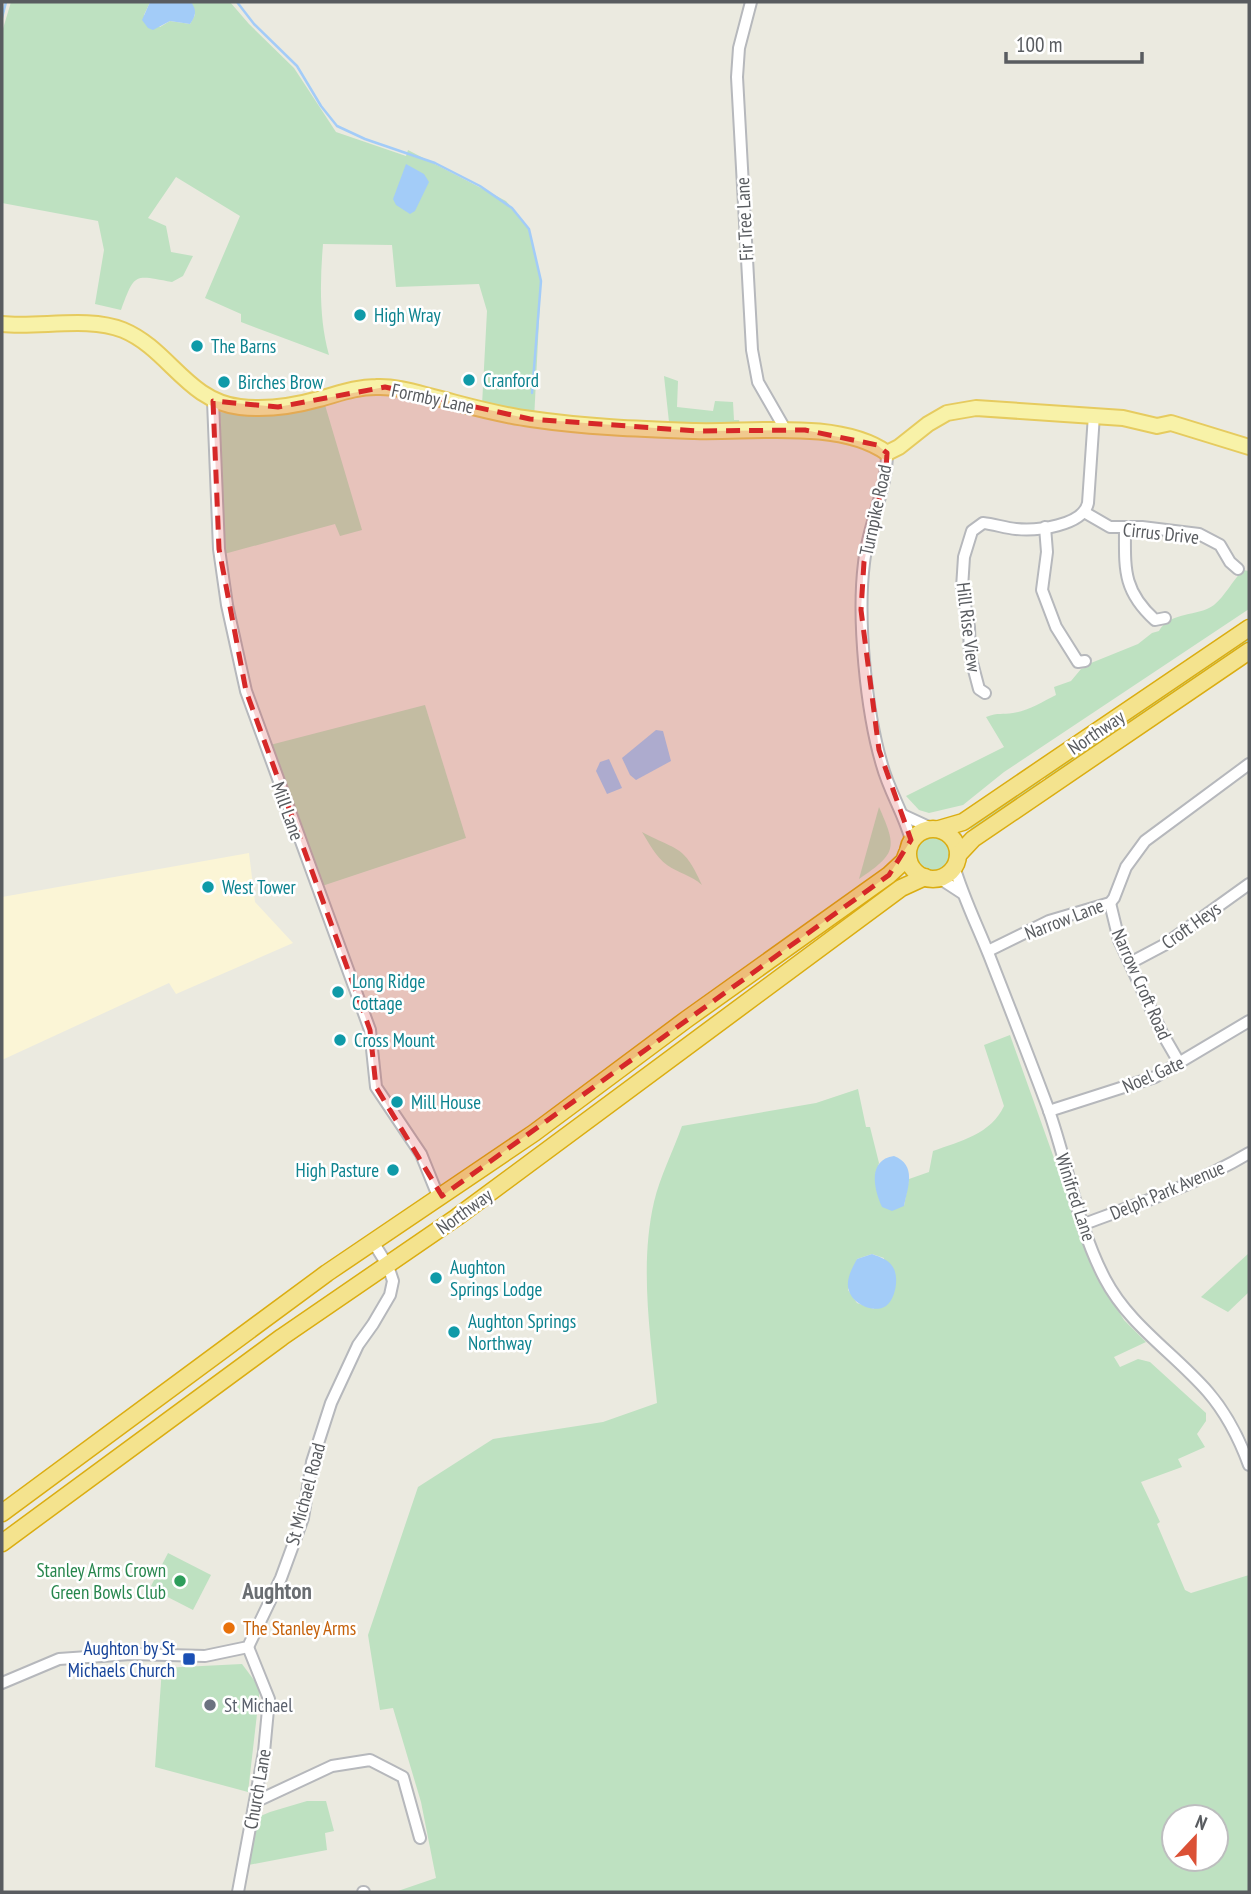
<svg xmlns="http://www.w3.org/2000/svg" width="1251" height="1894" font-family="'PT Sans Narrow',sans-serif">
  <rect width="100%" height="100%" fill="#ebeae0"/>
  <path fill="#fbf5d6" d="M249,853L255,902L293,943L176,994L169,983L2,1060V897Z"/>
  <g fill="#bee1c1" fill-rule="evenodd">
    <path d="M11,2H150L144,15L160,27L170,21L190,24L195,15L191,2H230L249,24L294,68L336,132L406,156L408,150L506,201L529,229L541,281L534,420L482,405L487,311L479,284L396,287L392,245L323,244C320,281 319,319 329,355L241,322V314L205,298L240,216L176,177L148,218L166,226L171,252L193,256L183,276L172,282C134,275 135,272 121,310L95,304L104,250L98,221L2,203V32Z"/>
    <path d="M664,376L678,381L677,407L713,411L715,401L733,402L734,420H739L740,426L669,422Z"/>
    <path d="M325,405L362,530L340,536L335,524L224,554L220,412C260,416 286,413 325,405Z"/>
    <path d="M1243,570L1249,571V609L1004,772L963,805L929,813L919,810L906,796L1004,747L986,717C999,712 1002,715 1013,713C1028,711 1042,702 1056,695L1054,687L1071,681L1081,669L1088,667L1091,663L1138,644L1152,633L1159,631C1170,611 1198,617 1214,605C1225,596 1233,580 1243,570Z"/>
    <path d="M1249,635V646L1047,782L1043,775Z"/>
    <path d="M425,705L466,838L322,886L270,745Z"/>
    <path d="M1038,778L1043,786L973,833L968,824Z"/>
    <path d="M879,807C897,848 897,853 859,879Z"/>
    <path d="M642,832C677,851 684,844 702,885C691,875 678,873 667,865C656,857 649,843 642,832Z"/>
    <circle cx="933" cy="854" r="18"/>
    <path d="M1010,1035L1080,1231L1104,1288L1124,1320L1146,1342L1114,1357L1120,1367L1138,1359L1150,1362L1206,1413V1421L1197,1434L1205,1447L1178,1459L1182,1467L1141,1482L1160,1522L1157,1524L1185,1590L1191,1593L1249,1575V1892H395L436,1878L421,1802L393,1708L380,1710L368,1635L418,1487L493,1439L603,1422L657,1403C651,1338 639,1267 654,1202C660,1177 673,1151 682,1126L816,1103L858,1089L866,1127H870L879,1163L875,1176L904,1206L909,1179L929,1172L933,1151C961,1141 991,1134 1004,1106L984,1045ZM872,1254L884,1258L874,1309L857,1303L848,1290L857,1259ZM1174,1817H1216V1859H1174Z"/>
    <path d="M1249,1253V1292L1228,1312L1201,1297Z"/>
    <path d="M168,1553L211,1575L193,1610L150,1588Z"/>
    <path d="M242,1664L260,1688L248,1792L155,1767L162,1668Z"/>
    <path d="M307,1801H326L334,1831L325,1833L327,1850L243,1866L251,1820L270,1812Z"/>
  </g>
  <g fill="#a3ccf8">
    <path d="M150,2H191C197,10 196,16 190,24L170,21L153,30L148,28L142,20Z"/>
    <path d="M406,164L424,174L429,182L415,211L410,214L396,205L393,199Z"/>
    <path d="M656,730L663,731L671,761L636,780L630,775L622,758Z"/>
    <path d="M609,759L622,788L607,794L596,771L600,762Z"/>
    <path d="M894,1156C917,1165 908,1187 904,1206L892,1211L882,1207C874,1189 867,1160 894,1156Z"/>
    <path d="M872,1254C880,1257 890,1260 894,1269C899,1280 895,1299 886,1306C874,1314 853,1304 849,1291C845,1281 852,1268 857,1259Z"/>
  </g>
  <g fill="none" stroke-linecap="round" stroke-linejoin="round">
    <g stroke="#a3ccf8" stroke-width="2.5">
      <path d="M237,2L254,24L297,66L321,106L337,126L365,139L435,163L480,186L512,208L529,229L541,281L532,393"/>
      <path d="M2,18L6,2"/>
    </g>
    <defs>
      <g id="minor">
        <path d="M751,2L739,48L737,77L752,350L758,382L785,429"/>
        <path d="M213,401L219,549L227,605L246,691L370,1030L376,1087L421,1154L436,1191L442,1196"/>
        <path d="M887,453C887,490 868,525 864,563C857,619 866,711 882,765C889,791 904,814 911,840"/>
        <path d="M1084,512L1110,527H1142L1199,534L1220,545L1230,562L1238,569"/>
        <path d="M1045,527L1047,552L1042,590L1056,627L1078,662L1085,661"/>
        <path d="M1125,527C1125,568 1122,590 1155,620L1165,618"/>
        <path d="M985,693L979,689L970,655L969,627L962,588L964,557L972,531L983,523C994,524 1005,528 1016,529C1036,531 1083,526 1088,503L1094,415"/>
        <path d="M903,815L931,828"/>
        <path d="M954,866C963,897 977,925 989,955C1009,1006 1029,1057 1048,1108C1068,1164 1077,1226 1105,1279C1129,1325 1174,1353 1208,1392C1227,1414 1239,1438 1249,1465"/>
        <path d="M939,878L962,893"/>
        <path d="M1110,903L1119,940L1162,1033L1180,1064"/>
        <path d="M988,951L1049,921L1110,903L1114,898L1126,867L1145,841L1249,764"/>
        <path d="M1130,963L1164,945L1249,884"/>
        <path d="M1049,1111L1155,1077L1249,1021"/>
        <path d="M1084,1224C1141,1203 1197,1184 1249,1153"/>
        <path d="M2,1683L59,1659L131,1654L205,1656L248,1647L281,1578L303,1518L312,1462L331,1403L358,1345L373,1324L390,1295L393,1281L388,1266L373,1242"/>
        <path d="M255,1802L332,1766L370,1760L403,1777L420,1838"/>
        <path d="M238,1892L264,1752L269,1699L248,1647"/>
        <path d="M363,1892H364"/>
      </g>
      <path id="major" d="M2,324C39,328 88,316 123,330C169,349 187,401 240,407C266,410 294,406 319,399C338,394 355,387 376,387C395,386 414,392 433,397C465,405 498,415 531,419C585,427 641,429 695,431C750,433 840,419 887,453L899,447L928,424L947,413L976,408L1123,418L1157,426L1171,423L1249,447"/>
      <g id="highway">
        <path d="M939,829L963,822L1249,628"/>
        <circle cx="933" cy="854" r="25"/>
        <path d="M958,855L973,839L1249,651"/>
        <path d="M2,1513L327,1273L534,1133L687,1019L889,875L904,861L907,853"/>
        <path d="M2,1543L282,1337L457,1217L901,888L925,877"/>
      </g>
    </defs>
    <use href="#minor" stroke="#b6b8bc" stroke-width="14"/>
    <use href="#major" stroke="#e6cb5f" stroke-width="18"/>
    <use href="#highway" stroke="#dbad11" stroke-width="19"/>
    <use href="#minor" stroke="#fff" stroke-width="10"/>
    <use href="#major" stroke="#f8f2a8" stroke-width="14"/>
    <use href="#highway" stroke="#f4e38e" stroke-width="16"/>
  </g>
  <path fill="#d62828" fill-opacity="0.2" stroke="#d62828" stroke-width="5" stroke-dasharray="14 9" stroke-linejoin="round" d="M385,387L530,419L697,431L805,430L877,445L887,453L886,470L864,562L861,610L879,750L911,840L889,875L442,1196L376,1087L370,1030L246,691L219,549L213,401L278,407Z"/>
  <g fill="#0f9aa8" stroke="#fff" stroke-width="2.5">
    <circle cx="360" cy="315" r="7"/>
    <circle cx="197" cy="346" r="7"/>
    <circle cx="469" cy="380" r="7"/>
    <circle cx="224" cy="382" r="7"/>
    <circle cx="208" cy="887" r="7"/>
    <circle cx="338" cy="992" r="7"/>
    <circle cx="340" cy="1040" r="7"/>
    <circle cx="397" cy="1102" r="7"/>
    <circle cx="393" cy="1170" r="7"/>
    <circle cx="436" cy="1278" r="7"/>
    <circle cx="454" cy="1332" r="7"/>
  </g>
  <circle fill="#2e9e5b" stroke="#fff" stroke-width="2.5" cx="180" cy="1581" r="7"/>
  <circle fill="#e8710a" stroke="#fff" stroke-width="2.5" cx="229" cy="1628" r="7"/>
  <rect fill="#1a4fb4" stroke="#fff" stroke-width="2.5" x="182" y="1652" width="14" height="14" rx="3.5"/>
  <circle fill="#6b7280" stroke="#fff" stroke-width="2.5" cx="210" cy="1705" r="7"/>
  <g text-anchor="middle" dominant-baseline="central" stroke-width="5" stroke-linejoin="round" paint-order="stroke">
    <g font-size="19" fill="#595c60" stroke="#fff">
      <text transform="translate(744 219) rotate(-93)">Fir Tree Lane</text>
      <text transform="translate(433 398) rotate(12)">Formby Lane</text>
      <text transform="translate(875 510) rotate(-78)">Turnpike Road</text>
      <text transform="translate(1161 533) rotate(6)">Cirrus Drive</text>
      <text transform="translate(969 627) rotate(83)">Hill Rise View</text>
      <text transform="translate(1096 732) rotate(-34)">Northway</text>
      <text transform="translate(288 811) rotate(70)">Mill Lane</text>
      <text transform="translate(1064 919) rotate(-21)">Narrow Lane</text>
      <text transform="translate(1191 925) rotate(-35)">Croft Heys</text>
      <text transform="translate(1142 984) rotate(66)">Narrow Croft Road</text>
      <text transform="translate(1153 1074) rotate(-24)">Noel Gate</text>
      <text transform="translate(1167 1190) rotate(-23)">Delph Park Avenue</text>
      <text transform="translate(1076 1197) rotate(72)">Winifred Lane</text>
      <text transform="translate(464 1211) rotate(-36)">Northway</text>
      <text transform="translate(305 1494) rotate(-75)">St Michael Road</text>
      <text transform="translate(257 1789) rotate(-80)">Church Lane</text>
    </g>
    <g font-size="19" fill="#0d838f" stroke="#fff" text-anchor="start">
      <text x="374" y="315">High Wray</text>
      <text x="211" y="346">The Barns</text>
      <text x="483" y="380">Cranford</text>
      <text x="238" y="382">Birches Brow</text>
      <text x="222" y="887">West Tower</text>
      <text x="352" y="981">Long Ridge<tspan x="352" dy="22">Cottage</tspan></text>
      <text x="354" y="1040">Cross Mount</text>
      <text x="411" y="1102">Mill House</text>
      <text x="379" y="1170" text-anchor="end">High Pasture</text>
      <text x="450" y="1267">Aughton<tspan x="450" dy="22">Springs Lodge</tspan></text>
      <text x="468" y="1321">Aughton Springs<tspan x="468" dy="22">Northway</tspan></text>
    </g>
    <g font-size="19" fill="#27864d" stroke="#fff" text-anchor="end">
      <text x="166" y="1570">Stanley Arms Crown<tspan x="166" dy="22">Green Bowls Club</tspan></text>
    </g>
    <g font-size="19" fill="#c56008" stroke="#fff" text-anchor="start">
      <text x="243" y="1628">The Stanley Arms</text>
    </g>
    <g font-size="19" fill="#164399" stroke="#fff" text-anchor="end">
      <text x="175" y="1648">Aughton by St<tspan x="175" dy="22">Michaels Church</tspan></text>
    </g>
    <g font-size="19" fill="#5b616d" stroke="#fff" text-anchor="start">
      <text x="224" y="1705">St Michael</text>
    </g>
    <g font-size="23" font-weight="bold" fill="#6a6e72" stroke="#fff">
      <text x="277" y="1590">Aughton</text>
    </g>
  </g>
  <rect width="1251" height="1894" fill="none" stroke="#595c60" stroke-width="7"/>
  <g transform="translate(1195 1838) rotate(22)"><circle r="33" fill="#ffffff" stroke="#bdbebf" stroke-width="2"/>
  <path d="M0-5L12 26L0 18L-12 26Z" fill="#db5136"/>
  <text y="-10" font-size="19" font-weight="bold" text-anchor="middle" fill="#595c60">N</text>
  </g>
  <path d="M1006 52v10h136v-10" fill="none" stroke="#595c60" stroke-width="3.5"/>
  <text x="1016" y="52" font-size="21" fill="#595c60" stroke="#ffffff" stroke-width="5" paint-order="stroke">100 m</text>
</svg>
